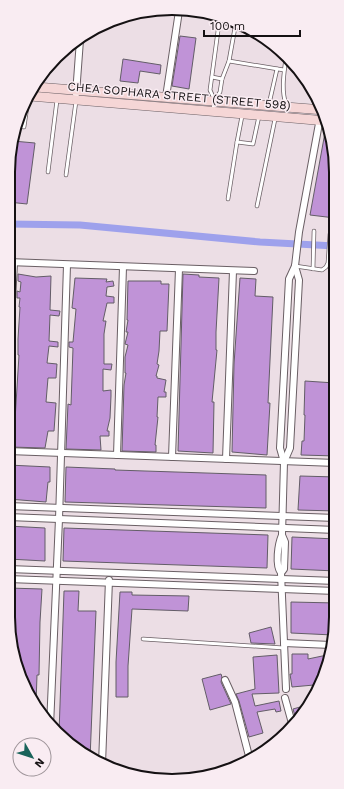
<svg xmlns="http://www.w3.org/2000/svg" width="344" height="789" font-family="'Work Sans',sans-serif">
  <rect width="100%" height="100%" fill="#ecdee5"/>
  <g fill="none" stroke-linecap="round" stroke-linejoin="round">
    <path stroke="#9ea1ec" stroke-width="7" d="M8,224L80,225L260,242L335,246"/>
  </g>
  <g fill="#c093d7" stroke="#635d67">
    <path d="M180,36L196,38L189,89L172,86Z"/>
    <path d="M123,59L161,65L160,74L140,71L138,83L120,81Z"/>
    <path d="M326,127H328L335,150V218L310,215Z"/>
    <path d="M13,141L35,143L27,204L8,202V172Z"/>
    <path d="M18,274L36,277L51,276L50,310L60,311L59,316L50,315L49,341L58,342V347L49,346L47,363L57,364L56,378H48L46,402L56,403L54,431H48L45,448L10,447L12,435L14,436L19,355H18V339L20,307H19L20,298H17V291L20,292L21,282L18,281Z"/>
    <path d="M183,274L199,275V277L219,278L216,332V350H217L212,402H214L213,453L178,451Z"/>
    <path d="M75,278L107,279L106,282L113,281L114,286L107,287L106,296L114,297V303H107L103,321H106L104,334V364H112L111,370L103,369V391L111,390V396L110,418L107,431H109V436H100L101,450L66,449L68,404L71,405L73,348L69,347V342H73L76,309L72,308Z"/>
    <path d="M240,278L256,279L255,296L273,297L268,403H270L267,455L232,452L234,364Z"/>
    <path d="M128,281H161V284H169L167,331H160L159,351L157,364L159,365L156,376H157V378L166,380L164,392H166V397H158L157,417H158L155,445H156V452L122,451L124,385L126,373H125V357L128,345L125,344L128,332H126L128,320H127Z"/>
    <path d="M305,381L335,383L336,456L301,455L302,441H304L305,415H304Z"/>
    <path d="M8,465L50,467V482H48L46,502L8,499Z"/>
    <path d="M66,467L115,469V470L266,475V508L65,502Z"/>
    <path d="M300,476L336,477V511L298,510Z"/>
    <path d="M8,526L45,528V561L8,559Z"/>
    <path d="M64,528L268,535L267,568L63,561Z"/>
    <path d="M292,537L336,539V571L291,569Z"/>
    <path d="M8,588L42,589L40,622L39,675H37L36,704L23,680V674H19L17,670L8,617Z"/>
    <path d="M64,591H79L78,611H96L90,759L59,733Z"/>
    <path d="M120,592H132V595L189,596L188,611L132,609L128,666V697H116V662Z"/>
    <path d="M291,602L336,603V617L333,635L291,633Z"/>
    <path d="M271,627L275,644L251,643L249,633Z"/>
    <path d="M292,654H308V659L327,655L328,663L327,670L315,691L314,685L292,687L290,674H292Z"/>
    <path d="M277,655L279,693L252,694L255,706L279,701L281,711L276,712L275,709L257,712L263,733L249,737L239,701L236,694L255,689L253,657Z"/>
    <path d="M221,674L222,677L221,682L231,704L210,710L202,679Z"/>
    <path d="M307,705L302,713L297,723L293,709Z"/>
  </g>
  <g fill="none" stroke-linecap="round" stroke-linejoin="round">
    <defs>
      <g id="service">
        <path d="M229,61L284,70"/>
        <path d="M212,77L222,79"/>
        <path d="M214,99L210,90L220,16"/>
        <path d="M269,104L277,69"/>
        <path d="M286,105C281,89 284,74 286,57"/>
        <path d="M213,110L214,101L220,92L222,79L229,61L236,22"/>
        <path d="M242,116L237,142L253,144L259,116"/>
        <path d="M16,126L24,127L28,100"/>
        <path d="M48,172L57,100"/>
        <path d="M66,175L76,101"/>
        <path d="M228,199L237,142"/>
        <path d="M257,206L275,119"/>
        <path d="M295,266L322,270L326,267L328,263L330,234"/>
        <path d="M313,269L314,231"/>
        <path d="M143,639L284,648"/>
      </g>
      <g id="minor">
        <path d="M76,94L80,40"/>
        <path d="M166,97L179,11"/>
        <path d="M8,262L254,271"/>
        <path d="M8,376L14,263"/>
        <path d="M8,451L336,463"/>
        <path d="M117,455L123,267"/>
        <path d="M172,457L179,269"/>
        <path d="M226,459L233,271"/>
        <path d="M284,462L290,448L299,280L295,266"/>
        <path d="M8,506L336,518"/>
        <path d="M8,517L336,530"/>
        <path d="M282,535L284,462L280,448L289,279L295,266L299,232L320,118"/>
        <path d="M282,535L285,542L284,569L281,573C275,565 278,544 282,535Z"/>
        <path d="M8,569L336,581"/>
        <path d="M281,573L286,689"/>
        <path d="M8,579L336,591"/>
        <path d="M284,643L331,645"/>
        <path d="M225,680L235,702L250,760"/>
        <path d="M285,698L293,727"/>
        <path d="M50,726L59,519L67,265"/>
        <path d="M102,764L109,580"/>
      </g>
      <g id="secondary">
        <path d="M36,87L324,110"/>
        <path d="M30,96L327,121"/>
      </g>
    </defs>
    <use href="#service" stroke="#6a5f64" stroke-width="4.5"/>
    <use href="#minor" stroke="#6a5f64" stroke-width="8"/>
    <use href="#secondary" stroke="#6a5f64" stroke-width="10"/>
    <use href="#service" stroke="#fff" stroke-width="3"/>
    <use href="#minor" stroke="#fff" stroke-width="6"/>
    <use href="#secondary" stroke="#f5d6d6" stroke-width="9"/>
  </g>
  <g text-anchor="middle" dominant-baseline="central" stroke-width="3" stroke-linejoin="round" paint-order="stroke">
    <g font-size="12" fill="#151113" stroke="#f9ecf2">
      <text transform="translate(179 96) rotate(5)">CHEA SOPHARA STREET (STREET 598)</text>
    </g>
  </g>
  <path d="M0 0H344V789H0ZM172 15H172A157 157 0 0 1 329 172V617A157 157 0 0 1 172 774H172A157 157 0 0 1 15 617V172A157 157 0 0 1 172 15Z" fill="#f9ecf2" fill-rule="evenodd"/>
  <path fill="none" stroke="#151113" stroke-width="2" d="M172 15H172A157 157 0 0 1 329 172V617A157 157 0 0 1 172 774H172A157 157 0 0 1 15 617V172A157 157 0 0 1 172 15Z"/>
  <g transform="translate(32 757) rotate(129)"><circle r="19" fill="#f9ecf2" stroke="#9e9499"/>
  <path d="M0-3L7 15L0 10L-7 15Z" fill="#19635a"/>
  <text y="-6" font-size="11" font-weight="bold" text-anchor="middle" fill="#151113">N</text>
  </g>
  <path d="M204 30v6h96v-6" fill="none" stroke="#151113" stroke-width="2"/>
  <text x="210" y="30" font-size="12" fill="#151113" stroke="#f9ecf2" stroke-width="3" paint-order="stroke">100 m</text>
</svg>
